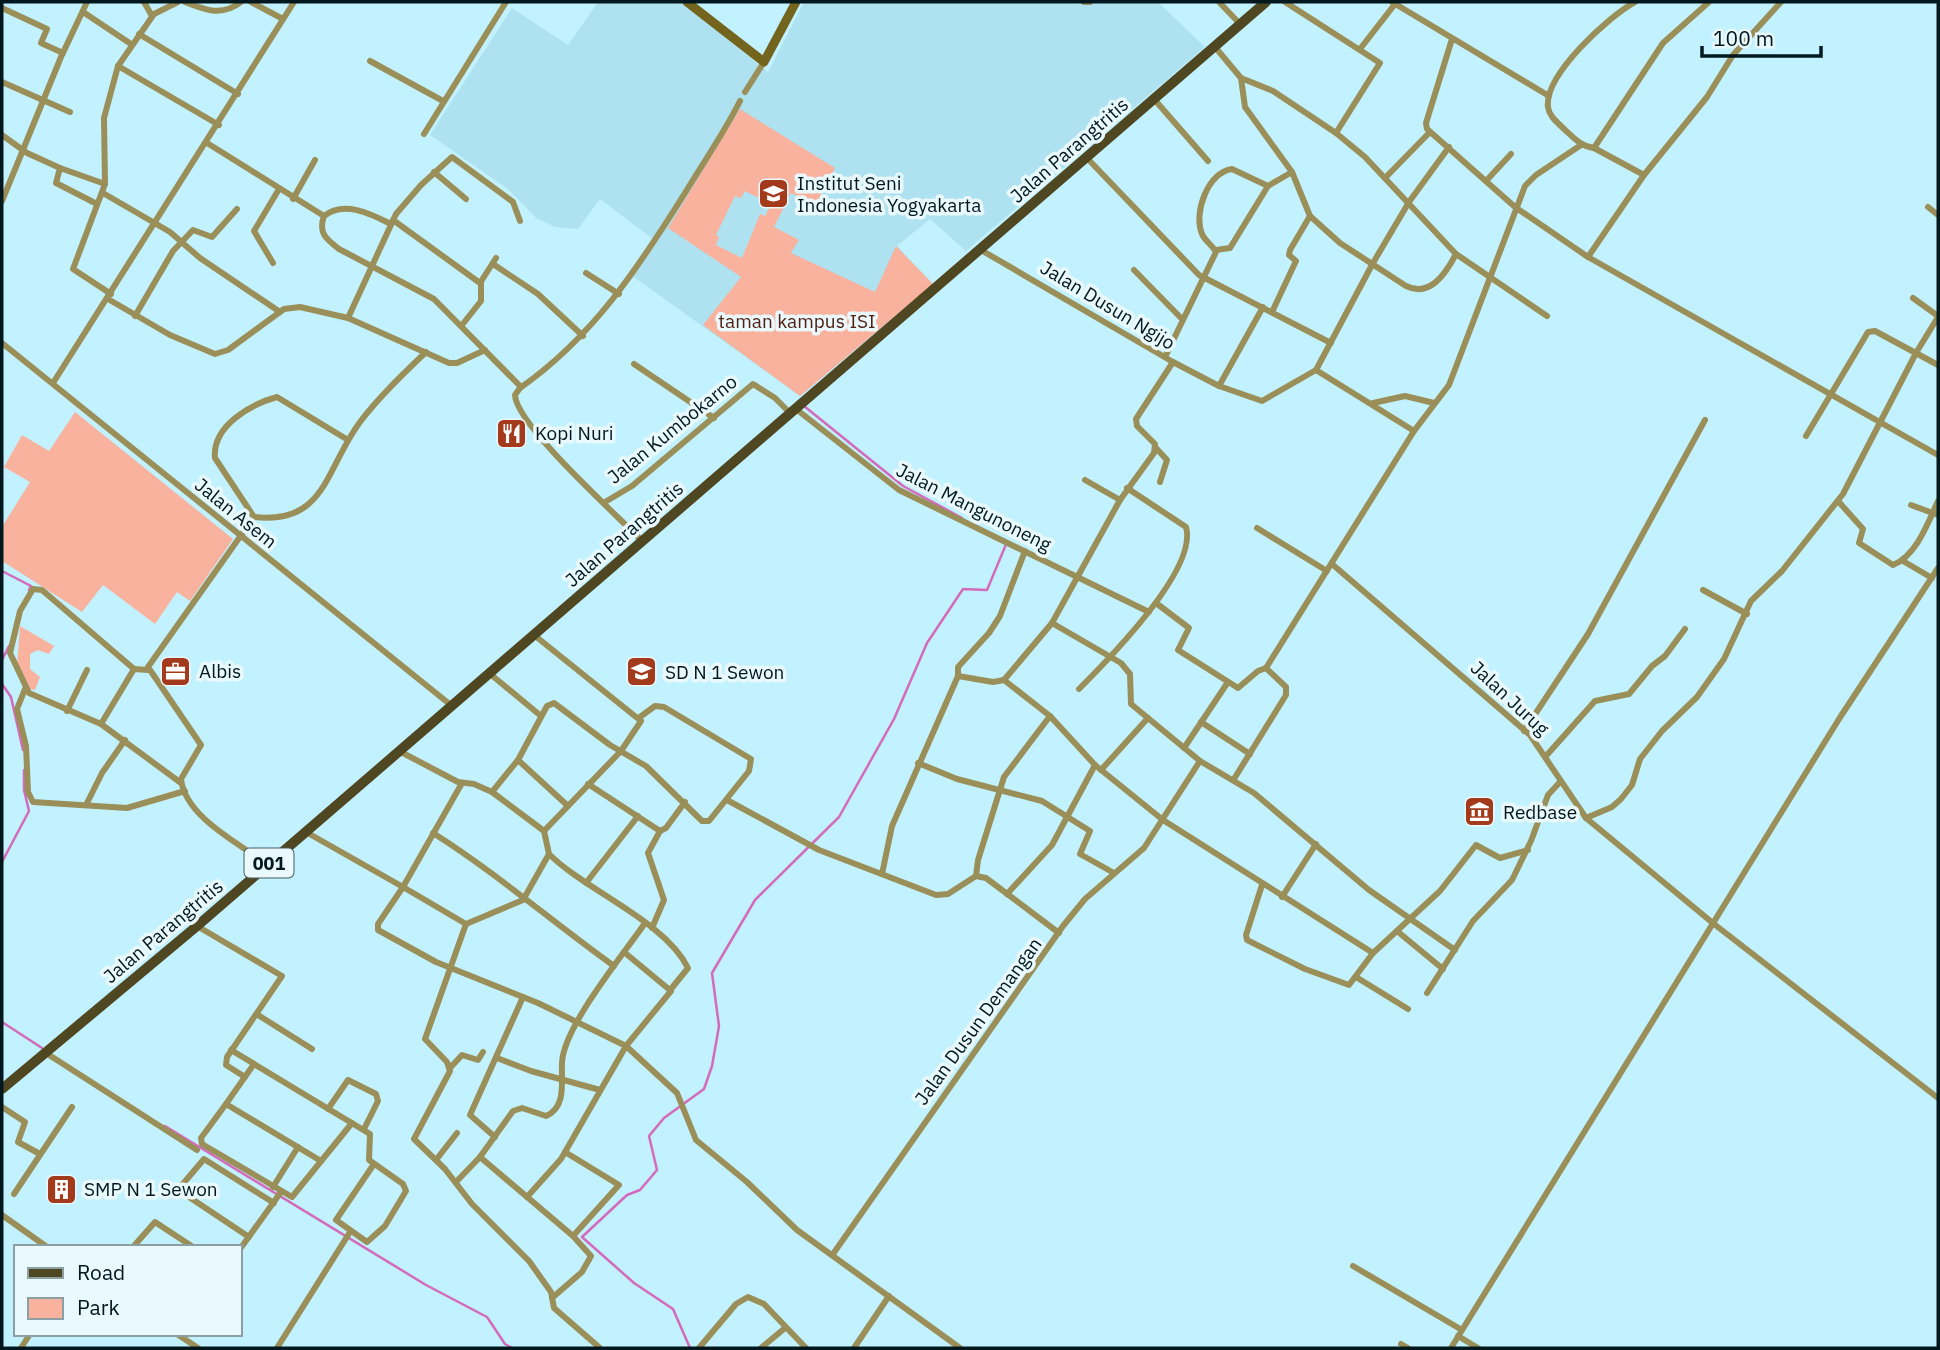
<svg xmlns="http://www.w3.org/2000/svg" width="1940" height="1350" font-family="'IBM Plex Sans',sans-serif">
  <rect width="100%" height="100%" fill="#c2f2ff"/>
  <path fill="#aee2f0" d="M598,2H681L768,72L804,2H1086L1090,5L1093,2H1158L1205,47L966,251L930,219L897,246L933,284L800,396L631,275L654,240L600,199L578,229L555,227L536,218L508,189L430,135L512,8L568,45Z"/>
  <g fill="#f8b29e" fill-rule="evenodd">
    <path d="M740,109L835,168L816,204L791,193L774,227L799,240L791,253L875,292L896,246L933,284L800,396L703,325L741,277L668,228ZM745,191L771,204L765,216L760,214L742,258L716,245L719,237L716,235L735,196L741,198Z"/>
    <path d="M75,412L233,539L190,601L177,592L155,624L103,585L82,612L2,561V527L30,482L4,467L22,435L49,451Z"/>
    <path d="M20,626L54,646L49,654L38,650L30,654V669L40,677L35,690L30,689L17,667Z"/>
  </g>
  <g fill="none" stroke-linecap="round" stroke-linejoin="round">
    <g stroke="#d46abc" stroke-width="2.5">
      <path d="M804,406L903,486L962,518"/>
      <path d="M2,571L31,586L29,590"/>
      <path d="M2,660L9,646"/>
      <path d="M2,684L11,697L23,750"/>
      <path d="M2,862L29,811L24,790V770"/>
      <path d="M2,1022L42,1048"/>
      <path d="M165,1126L426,1285L487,1317L505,1344L512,1348"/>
      <path d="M690,1348L673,1309L634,1283L582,1237L627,1195L640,1190L657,1170L649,1136L664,1118L704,1089L712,1066L719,1026L712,973L755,900L839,817L894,719L927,643L963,589L987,590L1007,542"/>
    </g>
    <g stroke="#9b8f59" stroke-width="6">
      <path d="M144,2L152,16"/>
      <path d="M185,2C205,10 222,17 241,2"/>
      <path d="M251,2L283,19"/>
      <path d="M1084,2H1090"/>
      <path d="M1219,2L1240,24"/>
      <path d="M1285,2L1380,63L1336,133"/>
      <path d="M1392,2L1549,96"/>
      <path d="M1635,2C1609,16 1544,75 1548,107C1549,116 1557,122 1563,128C1573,137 1580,146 1594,148L1663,43L1709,2"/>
      <path d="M2,8L47,29L41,43L63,53"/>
      <path d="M83,12L131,44"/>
      <path d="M139,34L238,94"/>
      <path d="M1452,39L1426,123L1427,129L1515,207L1588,257L1938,455"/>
      <path d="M1215,47L1241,78L1273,91L1336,133L1365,157L1456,254L1547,316"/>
      <path d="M1360,49L1395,4"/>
      <path d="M370,61L443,101"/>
      <path d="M118,66L219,125"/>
      <path d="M1241,78L1245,107L1292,172L1310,216L1340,243L1406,286C1430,298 1446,273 1456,254"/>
      <path d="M2,82L70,112"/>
      <path d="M745,92L764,62"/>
      <path d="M1154,99L1208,161"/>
      <path d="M424,134L506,2"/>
      <path d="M2,135L27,153L60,168L56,183L97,204"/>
      <path d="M207,143L324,216"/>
      <path d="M1594,148L1644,175"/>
      <path d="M1086,157L1199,275L1331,343"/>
      <path d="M60,168L105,184"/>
      <path d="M434,172L466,199"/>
      <path d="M1385,178L1430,132"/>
      <path d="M1486,181L1511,154"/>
      <path d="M103,193L170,232L200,258L280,312"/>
      <path d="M293,199L315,160"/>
      <path d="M2,201L61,57L87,2"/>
      <path d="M1928,207L1938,215"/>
      <path d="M393,220L480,283L496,258"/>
      <path d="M391,224C371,214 344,200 324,216C318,233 326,239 339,249L434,299L521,387"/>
      <path d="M981,250L1173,362L1219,386L1262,401L1316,370L1373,263L1409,202L1449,147"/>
      <path d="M1216,250L1230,248L1268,186"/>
      <path d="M1588,257L1644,175L1707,97L1733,55L1781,2"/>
      <path d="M273,263L254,231L279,189"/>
      <path d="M493,264L538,294L583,336"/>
      <path d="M1134,270L1182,319"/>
      <path d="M586,273L619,294"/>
      <path d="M111,294L73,269L105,184L104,118L118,66L154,14L178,2"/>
      <path d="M1913,298L1938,316"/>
      <path d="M108,299L170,335L215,354L228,350L284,309L300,307L348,318L449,363H457L485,350"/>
      <path d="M1272,312L1296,261L1289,255L1290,250L1310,216"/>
      <path d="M135,316L173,251L193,230L212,237L237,209"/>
      <path d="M348,318L396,214L421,185L452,157L513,202L520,221"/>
      <path d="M462,325L481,301V283"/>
      <path d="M2,343L452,706"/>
      <path d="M1165,357L1216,252C1213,246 1205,241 1202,234C1193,213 1208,172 1232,169L1268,186L1292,172"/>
      <path d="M634,364L714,418"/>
      <path d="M1316,370L1414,431"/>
      <path d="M53,383L294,2"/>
      <path d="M1219,386L1263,307"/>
      <path d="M1373,403L1405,396L1434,403"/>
      <path d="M796,409L899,490L1149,612"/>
      <path d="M1806,436L1868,332L1875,331L1938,365"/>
      <path d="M1156,448L1167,460L1160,482"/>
      <path d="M1085,480L1120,500"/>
      <path d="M1838,501L1863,529L1859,543L1893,565C1916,556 1928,523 1938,501"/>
      <path d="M605,502L632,486L753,384L775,398L790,413"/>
      <path d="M1911,505L1938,515"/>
      <path d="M254,517L148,667L201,745L181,779C185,817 240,844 267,864"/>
      <path d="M254,517C326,525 325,469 360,422C379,397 403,374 426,352"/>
      <path d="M254,517L215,458C212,426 251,404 277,397L348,440"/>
      <path d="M1257,528L1327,571"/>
      <path d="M642,541C617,515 516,425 515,395L520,388C593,337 638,268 685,193C703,163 724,133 740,101"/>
      <path d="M1903,561L1932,578"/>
      <path d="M1332,564L1530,735L1586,818L1714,924L1938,1098"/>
      <path d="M1703,590L1747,614"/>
      <path d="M1156,603L1189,628L1178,650L1238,688L1258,671L1266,668"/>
      <path d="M1052,623L1121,663L1130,674L1131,704L1200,761L1254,793L1369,890L1455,950"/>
      <path d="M534,635L641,721L621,751L544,831"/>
      <path d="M148,670L134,669L42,590L33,589L20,611L10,653L29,693L101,724L181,783"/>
      <path d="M489,673L541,716"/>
      <path d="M958,676L993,682L1004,680L1052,623L1120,500L1154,453L1155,444L1137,426L1136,419L1173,362"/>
      <path d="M1004,680L1050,716L1095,765L1163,820L1373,953"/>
      <path d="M25,689L17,709L26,746L28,792L33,802L127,808L185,791"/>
      <path d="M1079,689C1108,660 1198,569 1186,527L1127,488"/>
      <path d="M67,711L87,670"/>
      <path d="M1201,722L1250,754"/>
      <path d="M101,724L134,669"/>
      <path d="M1524,731L1588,634L1705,420"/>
      <path d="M1184,748L1228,682"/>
      <path d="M399,751L458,782L474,784L492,792L544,831L549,854L523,900L466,924L403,887L378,924V930L436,962L538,1003L626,1046L677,1093L696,1140L747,1182L797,1230L960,1348"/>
      <path d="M1546,756L1595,701L1629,694L1652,666L1665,656L1685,629"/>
      <path d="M518,760L568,806"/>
      <path d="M918,763L957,779L1042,801L1090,831L1080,854L1114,873"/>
      <path d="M1101,770L1148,718"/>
      <path d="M1234,779L1286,695V687L1266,668L1414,431L1449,385L1525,186L1536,175L1581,145"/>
      <path d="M588,784L660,831L666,828L685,802"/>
      <path d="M492,792L518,760L547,706L554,703L610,745L646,766L702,821H709L749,771L751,759L664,707L655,706L640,717"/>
      <path d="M727,800L819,850L936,895L948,894L976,876L986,878L1059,933"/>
      <path d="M86,805L102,773L125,740"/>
      <path d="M1586,818L1612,807L1621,799L1632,785L1640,759L1662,731L1697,697L1724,659L1751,601L1782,571L1843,494L1916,353L1938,317"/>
      <path d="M306,832L403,887L462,783"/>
      <path d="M433,833C495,872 554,923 614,966"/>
      <path d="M549,854C586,891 665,921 688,968L671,989"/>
      <path d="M882,874L892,826L958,676V667L989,633L1000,616L1025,551"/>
      <path d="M976,876L978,860L1004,777L1050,716"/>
      <path d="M586,883L638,816"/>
      <path d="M1262,885L1246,935L1247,940L1305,969L1349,985L1373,953L1440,891L1476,845L1500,858L1528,850"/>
      <path d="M1007,894L1052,845L1095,765"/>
      <path d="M1282,897L1316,844"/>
      <path d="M466,924L425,1039L447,1062L450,1071L414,1139L445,1169L472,1204L529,1261L551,1292L554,1308L600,1348"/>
      <path d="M197,926L282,976L227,1057L226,1065L245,1077"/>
      <path d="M652,928L664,900L648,853L660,831"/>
      <path d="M1397,931L1443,969"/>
      <path d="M1356,977L1408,1009"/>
      <path d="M1427,993L1473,921L1512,880L1531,841L1548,795L1560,782"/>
      <path d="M258,1015L312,1049"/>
      <path d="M231,1050L370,1134L369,1160L403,1184L406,1191L385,1226L367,1242L336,1220L374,1164"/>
      <path d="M46,1053L197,1150"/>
      <path d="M497,1058L531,1071L600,1090"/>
      <path d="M254,1064L226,1104L321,1161"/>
      <path d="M450,1068L462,1055L478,1060L483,1052"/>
      <path d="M226,1104L201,1138L202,1144L292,1197L352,1123"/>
      <path d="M2,1107L25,1122L18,1142L40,1154"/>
      <path d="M328,1109L348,1080L376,1094L378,1101L364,1129"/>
      <path d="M495,1137L470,1115L523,997"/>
      <path d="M565,1152L619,1185L573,1236"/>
      <path d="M480,1157L573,1236L591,1256L582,1272L552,1298"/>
      <path d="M436,1160L457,1133"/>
      <path d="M456,1182L480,1157L513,1111L522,1108L546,1116C567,1107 561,1081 562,1063C563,1027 624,954 645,923"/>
      <path d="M273,1187L298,1147"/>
      <path d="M14,1194L72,1107"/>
      <path d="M527,1197L561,1159L626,1046L671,991L624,952"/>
      <path d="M2,1215L47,1247"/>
      <path d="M249,1237L183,1193L182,1185L204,1159L274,1203"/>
      <path d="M133,1247L155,1222L193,1247"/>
      <path d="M240,1249L281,1192"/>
      <path d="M833,1254L1063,926L1085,899L1144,848L1200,761"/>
      <path d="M1353,1266L1462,1330"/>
      <path d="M177,1334L198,1348"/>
      <path d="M1458,1336L1478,1348"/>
      <path d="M1401,1344L1408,1348"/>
      <path d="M21,1348L30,1334"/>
      <path d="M277,1348L350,1232"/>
      <path d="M699,1348L736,1304L748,1297L764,1304L806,1348"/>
      <path d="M761,1348L785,1328"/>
      <path d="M854,1348L889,1296"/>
      <path d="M1451,1348L1839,719L1938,568"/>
    </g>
    <path stroke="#73641e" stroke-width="9" d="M687,2L764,62L796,2"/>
    <path stroke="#4f4721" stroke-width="10" d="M2,1089L197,926L1266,2"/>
  </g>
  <defs>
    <symbol id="university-square" viewBox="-11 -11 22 22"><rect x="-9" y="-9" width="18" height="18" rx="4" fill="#a23a1b" stroke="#eaf9fd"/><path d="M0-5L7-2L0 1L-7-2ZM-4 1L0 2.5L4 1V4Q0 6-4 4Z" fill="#fff"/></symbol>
    <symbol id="restaurant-square" viewBox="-11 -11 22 22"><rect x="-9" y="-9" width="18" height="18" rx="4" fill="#a23a1b" stroke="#eaf9fd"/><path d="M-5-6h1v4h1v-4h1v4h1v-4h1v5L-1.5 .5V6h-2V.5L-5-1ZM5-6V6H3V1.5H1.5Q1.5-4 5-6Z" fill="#fff"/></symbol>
    <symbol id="office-square" viewBox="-11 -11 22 22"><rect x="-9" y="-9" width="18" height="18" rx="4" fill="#a23a1b" stroke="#eaf9fd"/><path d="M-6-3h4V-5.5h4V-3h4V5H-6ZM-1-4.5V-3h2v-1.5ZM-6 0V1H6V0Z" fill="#fff"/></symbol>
    <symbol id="school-square" viewBox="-11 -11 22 22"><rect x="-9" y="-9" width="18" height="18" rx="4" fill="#a23a1b" stroke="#eaf9fd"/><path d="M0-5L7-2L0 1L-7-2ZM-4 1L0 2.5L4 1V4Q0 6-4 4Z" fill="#fff"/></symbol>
    <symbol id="museum-square" viewBox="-11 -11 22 22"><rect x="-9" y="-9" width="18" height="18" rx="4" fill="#a23a1b" stroke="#eaf9fd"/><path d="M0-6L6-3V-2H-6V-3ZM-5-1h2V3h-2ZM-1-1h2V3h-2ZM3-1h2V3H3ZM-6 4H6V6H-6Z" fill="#fff"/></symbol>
    <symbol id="building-square" viewBox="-11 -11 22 22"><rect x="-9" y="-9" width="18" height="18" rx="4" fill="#a23a1b" stroke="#eaf9fd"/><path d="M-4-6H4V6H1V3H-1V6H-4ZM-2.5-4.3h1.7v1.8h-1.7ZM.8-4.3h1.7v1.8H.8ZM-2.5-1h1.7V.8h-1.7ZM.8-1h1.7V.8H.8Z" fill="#fff"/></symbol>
  </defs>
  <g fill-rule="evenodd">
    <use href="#university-square" x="756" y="176" width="35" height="35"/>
    <use href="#restaurant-square" x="494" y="416" width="35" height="35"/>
    <use href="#office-square" x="158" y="654" width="35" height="35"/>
    <use href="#school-square" x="624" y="654" width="35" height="35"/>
    <use href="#museum-square" x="1462" y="794" width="35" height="35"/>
    <use href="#building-square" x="44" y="1172" width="35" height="35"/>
  </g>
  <g text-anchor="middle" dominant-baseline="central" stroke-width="7" stroke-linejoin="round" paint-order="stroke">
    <rect fill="#eaf9fd" stroke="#465c61" stroke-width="2" x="244.5" y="848.5" width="49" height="29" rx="5"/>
    <g font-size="18" font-weight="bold" fill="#00181e">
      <text x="269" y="863">001</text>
    </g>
    <g font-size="19" fill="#00181e" stroke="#eaf9fd">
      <text transform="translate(1069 150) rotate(-41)">Jalan Parangtritis</text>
      <text transform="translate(1108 305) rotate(31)">Jalan Dusun Ngijo</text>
      <text transform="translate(672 429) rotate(-39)">Jalan Kumbokarno</text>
      <text transform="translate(974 507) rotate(27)">Jalan Mangunoneng</text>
      <text transform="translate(236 513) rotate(39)">Jalan Asem</text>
      <text transform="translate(624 534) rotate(-41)">Jalan Parangtritis</text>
      <text transform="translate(1510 698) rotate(43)">Jalan Jurug</text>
      <text transform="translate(163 931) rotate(-40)">Jalan Parangtritis</text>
      <text transform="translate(978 1021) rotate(-54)">Jalan Dusun Demangan</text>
    </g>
    <g font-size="19" fill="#00181e" stroke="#eaf9fd" text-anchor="start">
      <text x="797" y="183">Institut Seni<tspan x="797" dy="22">Indonesia Yogyakarta</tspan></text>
      <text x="535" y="433">Kopi Nuri</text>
      <text x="199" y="671">Albis</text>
      <text x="665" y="672">SD N 1 Sewon</text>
      <text x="1503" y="812">Redbase</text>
      <text x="84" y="1189">SMP N 1 Sewon</text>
    </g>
    <g font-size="19" fill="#522012" stroke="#eaf9fd">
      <text x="797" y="321">taman kampus ISI</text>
    </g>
  </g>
  <rect width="1940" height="1350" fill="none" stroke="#00181e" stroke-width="7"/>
  <rect x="14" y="1245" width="228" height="91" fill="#eaf9fd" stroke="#8c9fa4" stroke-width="2"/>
  <rect x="28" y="1268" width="35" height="10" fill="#4f4721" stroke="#8c9fa4" stroke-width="2"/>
  <text x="77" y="1280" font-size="21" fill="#00181e">Road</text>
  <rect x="28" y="1298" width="35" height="21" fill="#f8b29e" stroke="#8c9fa4" stroke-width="2"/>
  <text x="77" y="1315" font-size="21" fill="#00181e">Park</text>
  <path d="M1702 46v10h119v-10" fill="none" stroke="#00181e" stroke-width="3.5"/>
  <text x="1713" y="46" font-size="21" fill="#00181e" stroke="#eaf9fd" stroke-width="5" paint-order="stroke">100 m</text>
</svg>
